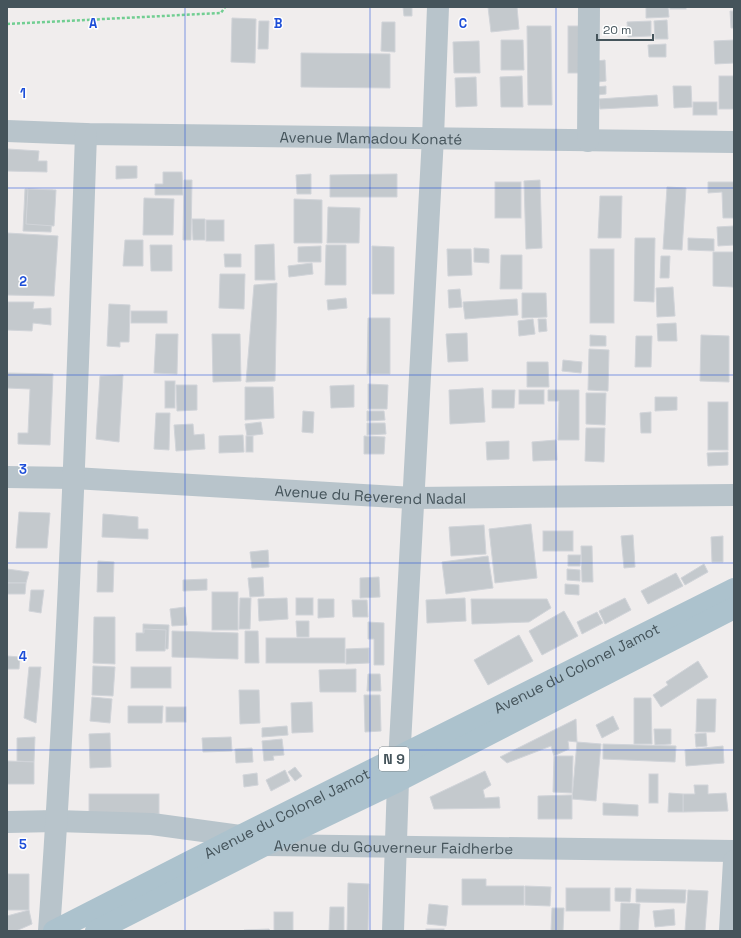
<svg xmlns="http://www.w3.org/2000/svg" width="741" height="938" font-family="'Space Grotesk',sans-serif">
  <rect width="100%" height="100%" fill="#f0eded"/>
  <g fill="#c4c9cd" stroke="#d1d4d9">
    <path d="M403,7H412V16H404Z"/>
    <path d="M488,7H517L519,29L491,32Z"/>
    <path d="M646,7H668L669,17L646,18Z"/>
    <rect x="670" y="7" width="16" height="2"/>
    <path d="M730,11H734V28H731Z"/>
    <path d="M232,18L256,19L255,63L231,62Z"/>
    <path d="M667,20L668,39H655L654,21Z"/>
    <path d="M259,21H269L268,49H258Z"/>
    <path d="M651,21V36L628,37L627,22Z"/>
    <path d="M382,22H395V52L381,51Z"/>
    <path d="M527,26H551L552,105H528Z"/>
    <rect x="568" y="26" width="13" height="47"/>
    <path d="M501,40H523L524,70H501Z"/>
    <path d="M734,40V63L715,64L714,41Z"/>
    <path d="M479,41L480,73H454L453,42Z"/>
    <path d="M666,44V57H649L648,45Z"/>
    <path d="M301,53L390,54V88L301,87Z"/>
    <path d="M605,60L606,81L598,82L597,61Z"/>
    <path d="M522,76L523,107H501L500,77Z"/>
    <rect x="719" y="76" width="15" height="33"/>
    <path d="M476,77L477,106L456,107L455,78Z"/>
    <path d="M606,86V94L597,95L596,87Z"/>
    <path d="M673,86H691L692,107L674,108Z"/>
    <path d="M657,95L658,106L600,109L599,99Z"/>
    <rect x="693" y="102" width="24" height="13"/>
    <path d="M8,149L39,151L38,161H47V172L7,171Z"/>
    <path d="M116,166H137V178L116,179Z"/>
    <path d="M163,172H182L183,195H155V184H163Z"/>
    <path d="M311,174V194H297L296,175Z"/>
    <path d="M397,174V197H330V175Z"/>
    <path d="M184,180H192L191,240H183Z"/>
    <path d="M540,180L542,248L526,249L524,181Z"/>
    <rect x="495" y="182" width="26" height="36"/>
    <path d="M708,182H734V218H723L722,192L708,193Z"/>
    <path d="M667,187L686,188L682,250L663,249Z"/>
    <path d="M25,189L53,190L51,232L23,231Z"/>
    <path d="M28,189L56,190L54,226L26,224Z"/>
    <path d="M600,196H622L621,238H598Z"/>
    <path d="M144,198L174,199L173,235H143Z"/>
    <path d="M294,199L322,200V243H294Z"/>
    <path d="M328,207L360,208L359,243H327Z"/>
    <path d="M192,219H205V240H193Z"/>
    <rect x="206" y="220" width="18" height="21"/>
    <path d="M734,226V245L718,246L717,227Z"/>
    <path d="M7,233L58,236L54,296L7,295Z"/>
    <path d="M635,238H655L654,302L634,301Z"/>
    <path d="M688,238L714,239V251L688,250Z"/>
    <path d="M125,240H143V266H123Z"/>
    <path d="M274,244L275,280H255V245Z"/>
    <path d="M150,245H172V271H151Z"/>
    <path d="M326,245H346V285H325Z"/>
    <path d="M321,246V262H298V247Z"/>
    <path d="M372,246L394,247V294H372Z"/>
    <path d="M474,248L489,249V263L474,262Z"/>
    <path d="M447,249H471L472,275L448,276Z"/>
    <rect x="590" y="249" width="24" height="74"/>
    <path d="M713,252H733V287L713,286Z"/>
    <path d="M224,254H241V267H225Z"/>
    <path d="M501,255H522V289H500Z"/>
    <path d="M661,256H670L669,278H660Z"/>
    <path d="M312,263L313,274L289,277L288,266Z"/>
    <path d="M220,274H245L244,309L219,308Z"/>
    <path d="M277,283L275,381L246,382L254,285Z"/>
    <path d="M673,287L675,316L657,317L656,288Z"/>
    <path d="M460,289L462,307L449,308L448,290Z"/>
    <path d="M522,293H546L547,317L522,318Z"/>
    <path d="M346,298L347,308L328,310L327,300Z"/>
    <path d="M517,299L518,315L465,319L463,302Z"/>
    <path d="M8,302H34L33,309L51,308V325L33,323L32,331L7,330Z"/>
    <path d="M109,304L130,305L129,342H120V347L107,346Z"/>
    <rect x="131" y="311" width="36" height="12"/>
    <path d="M368,318H390V374H367Z"/>
    <path d="M533,319L535,334L519,336L518,321Z"/>
    <path d="M538,319H546L547,331L539,332Z"/>
    <path d="M676,323L677,341H658L657,324Z"/>
    <path d="M467,333L468,361L448,362L446,334Z"/>
    <path d="M156,334H178L177,374L154,373Z"/>
    <path d="M212,334H240L241,381L213,382Z"/>
    <path d="M590,335L606,336V346H590Z"/>
    <path d="M701,335L729,336V382L700,381Z"/>
    <path d="M636,336H652L651,367H635Z"/>
    <path d="M589,349L609,350L608,391L588,390Z"/>
    <path d="M563,360L582,362L581,373L562,371Z"/>
    <path d="M527,362H548L549,387H527Z"/>
    <path d="M7,373L53,374L50,445L18,444V433H28L30,389L7,388Z"/>
    <path d="M123,375L119,442L96,439L100,376Z"/>
    <rect x="165" y="381" width="10" height="27"/>
    <path d="M368,384L388,385L387,409H368Z"/>
    <path d="M176,385H197V410L177,411Z"/>
    <path d="M354,385V407L331,408L330,386Z"/>
    <path d="M245,387H273L274,418L245,420Z"/>
    <path d="M483,388L485,422L450,424L449,390Z"/>
    <path d="M492,390H515L514,408H492Z"/>
    <rect x="519" y="390" width="25" height="14"/>
    <path d="M548,390H579V440H558L559,401H548Z"/>
    <path d="M586,393H606L605,425L586,424Z"/>
    <path d="M655,397H677V410L655,411Z"/>
    <rect x="708" y="402" width="20" height="48"/>
    <path d="M303,411L314,412L313,433L302,432Z"/>
    <path d="M367,411H384L385,420L367,421Z"/>
    <path d="M651,412V433H641L640,413Z"/>
    <path d="M156,413H170L169,450L154,449Z"/>
    <path d="M261,422L263,434L247,436L245,424Z"/>
    <path d="M367,423H385L386,434L367,435Z"/>
    <path d="M193,424L194,435L204,434L205,449L176,451L174,425Z"/>
    <path d="M586,428H605L604,462L585,461Z"/>
    <path d="M243,435L244,452L219,453V436Z"/>
    <rect x="246" y="436" width="7" height="16"/>
    <path d="M364,436L385,437L384,454H364Z"/>
    <path d="M556,440L557,460L533,461L532,442Z"/>
    <path d="M509,441V459L487,460L486,442Z"/>
    <path d="M728,452V465L708,466L707,453Z"/>
    <path d="M19,512L50,513L47,548H16Z"/>
    <path d="M103,514L138,517V529H148V539L102,537Z"/>
    <path d="M531,524L537,578L495,583L489,529Z"/>
    <path d="M484,525L486,554L451,556L449,527Z"/>
    <rect x="543" y="531" width="30" height="20"/>
    <path d="M633,535L635,567L624,568L621,536Z"/>
    <path d="M723,536V562H712L711,537Z"/>
    <path d="M581,546H592L593,582H582Z"/>
    <path d="M268,550L269,567L252,568L250,552Z"/>
    <path d="M568,555H581L580,566H568Z"/>
    <path d="M488,556L493,588L446,594L442,562Z"/>
    <path d="M98,561L114,562L113,592H97Z"/>
    <path d="M704,564L708,572L685,585L681,578Z"/>
    <path d="M7,569L29,572L26,583H7Z"/>
    <path d="M567,569L580,570V581L567,580Z"/>
    <path d="M676,573L683,586L648,604L641,591Z"/>
    <path d="M263,577L264,596L250,597L248,578Z"/>
    <path d="M379,577L380,597L360,598V578Z"/>
    <path d="M207,579V590L183,591V580Z"/>
    <path d="M7,583H26L25,594H7Z"/>
    <path d="M565,584L579,585V595L565,594Z"/>
    <path d="M31,590H44L41,613L29,611Z"/>
    <rect x="212" y="592" width="26" height="38"/>
    <path d="M240,598H251L250,629H239Z"/>
    <path d="M287,598L288,619L259,621L258,599Z"/>
    <rect x="296" y="598" width="17" height="17"/>
    <path d="M465,598L466,621L427,623L426,600Z"/>
    <path d="M625,598L631,610L605,624L599,611Z"/>
    <path d="M318,599H334V617L318,618Z"/>
    <path d="M471,599H547L551,608L529,622L472,624Z"/>
    <path d="M352,600H367L368,617H353Z"/>
    <path d="M185,607L187,625L172,626L170,609Z"/>
    <path d="M564,611L578,636L542,655L529,631Z"/>
    <path d="M597,612L603,623L582,634L577,622Z"/>
    <path d="M94,617H115V664L93,663Z"/>
    <path d="M296,621H309V637H297Z"/>
    <path d="M368,622L384,623V665H374V639H368Z"/>
    <path d="M143,624L169,625L168,649L143,648Z"/>
    <path d="M144,629L166,630L165,651H136V633H144Z"/>
    <path d="M172,631L238,633V659L172,657Z"/>
    <path d="M245,631H258L259,663H245Z"/>
    <path d="M519,635L533,661L488,685L474,660Z"/>
    <rect x="266" y="638" width="79" height="25"/>
    <path d="M369,648V663L346,664V649Z"/>
    <path d="M7,656L20,657L19,669H7Z"/>
    <path d="M698,661L708,677L661,707L653,695L668,685L666,682Z"/>
    <path d="M93,666L115,667L113,696L92,695Z"/>
    <path d="M29,667H41L36,723L24,718Z"/>
    <rect x="131" y="667" width="40" height="21"/>
    <path d="M356,669V692H320L319,670Z"/>
    <path d="M368,674H380L381,691H367Z"/>
    <path d="M239,690H259L260,723L240,724Z"/>
    <path d="M364,695H380L381,731L365,732Z"/>
    <path d="M92,697L112,699L110,723L90,721Z"/>
    <path d="M634,698H651L652,744H634Z"/>
    <path d="M697,699H716L715,732H696Z"/>
    <path d="M312,702L313,732L292,733L291,703Z"/>
    <path d="M128,706H163L162,723H128Z"/>
    <rect x="166" y="707" width="20" height="15"/>
    <path d="M613,716L619,729L602,738L596,725Z"/>
    <path d="M576,719L577,742L568,741L569,749L554,756L551,746L507,763L500,757Z"/>
    <path d="M287,726L288,735L262,737V728Z"/>
    <path d="M654,729H671V744L655,745Z"/>
    <path d="M110,733L111,767L90,768L89,734Z"/>
    <path d="M706,733L707,746L696,747L695,734Z"/>
    <path d="M35,737L34,762L17,761V738Z"/>
    <path d="M231,737L232,751L203,752L202,738Z"/>
    <path d="M282,739L284,755L273,756L274,760L264,761L262,741Z"/>
    <path d="M577,742L601,744L596,801L572,799Z"/>
    <path d="M603,744L676,746L675,762L603,759Z"/>
    <path d="M723,746L724,763L686,766L685,750Z"/>
    <path d="M252,748L253,762L236,763L235,749Z"/>
    <path d="M554,756H573L572,793L553,792Z"/>
    <path d="M7,761L34,762V784H7Z"/>
    <path d="M295,767L302,776L295,781L288,772Z"/>
    <path d="M285,770L290,781L271,791L266,780Z"/>
    <path d="M485,771L491,785L483,790L485,798L499,797L500,808L434,809L430,797Z"/>
    <path d="M257,773L258,785L244,787L243,775Z"/>
    <rect x="649" y="774" width="9" height="29"/>
    <path d="M694,785H708V794L726,793L728,811L683,812V794H695Z"/>
    <path d="M669,793L683,794V812H668Z"/>
    <rect x="89" y="794" width="70" height="20"/>
    <path d="M572,795V819H538V796Z"/>
    <path d="M603,803L638,805V816L603,815Z"/>
    <path d="M8,874H29V910H7Z"/>
    <path d="M462,879H486V886H524V905H462Z"/>
    <path d="M348,883L369,884L368,931H347Z"/>
    <path d="M525,886L551,887L550,906L525,905Z"/>
    <rect x="566" y="888" width="44" height="23"/>
    <path d="M615,888H631L630,902L615,901Z"/>
    <path d="M636,889L686,890L685,903L636,902Z"/>
    <path d="M688,890L708,891L705,931H685Z"/>
    <path d="M621,903L640,904L638,931H620Z"/>
    <path d="M429,904L448,906L446,926L427,924Z"/>
    <path d="M330,907H344V931H329Z"/>
    <path d="M552,908H564L563,931H551Z"/>
    <path d="M674,909L675,925L655,927L653,911Z"/>
    <path d="M29,910L32,924L16,931H7V916Z"/>
    <rect x="274" y="912" width="19" height="19"/>
    <path d="M269,929L270,931H244V930Z"/>
    <rect x="426" y="929" width="18" height="2"/>
  </g>
  <g fill="none" stroke-linecap="round" stroke-linejoin="round">
    <path stroke="#71ce92" stroke-width="2.5" stroke-dasharray="3 2" stroke-linecap="butt" d="M7,24L221,13L225,7"/>
    <g stroke="#b8c4cb" stroke-width="22">
      <path id="s1" d="M7,131L86,134L734,142"/>
      <path d="M588,141L589,7"/>
      <path id="s2" d="M7,477L74,478L413,498L734,495"/>
      <path id="s3" d="M7,822L57,821L152,824L240,836L265,845L734,851"/>
      <path d="M49,931C68,666 77,400 86,134"/>
      <path d="M393,931L398,781L433,137L438,7"/>
      <path d="M730,931L734,861"/>
    </g>
    <g stroke="#acc2cd" stroke-width="22">
      <path id="s4" d="M54,931L240,836L734,589"/>
      <path d="M96,931L265,845L398,781L734,608"/>
    </g>
  </g>
  <path fill="none" stroke="#1d4ed8" stroke-width="1" stroke-opacity="0.55" d="M185,7V931M370,7V931M556,7V931M7,188H734M7,375H734M7,563H734M7,750H734"/>
  <g text-anchor="middle" dominant-baseline="central" stroke-width="3" stroke-linejoin="round" paint-order="stroke">
    <rect fill="#fff" stroke="#7d878c" stroke-width="1" x="379" y="747" width="30" height="24" rx="3"/>
    <g font-size="14" font-weight="bold" fill="#45545b">
      <text x="394" y="759">N 9</text>
    </g>
    <g font-size="15" fill="#45545b" stroke="#fff">
      <text stroke="none"><textPath href="#s1" startOffset="364">Avenue Mamadou Konaté</textPath></text>
      <text stroke="none"><textPath href="#s2" startOffset="364">Avenue du Reverend Nadal</textPath></text>
      <text stroke="none"><textPath href="#s4" startOffset="585">Avenue du Colonel Jamot</textPath></text>
      <text stroke="none"><textPath href="#s4" startOffset="261">Avenue du Colonel Jamot</textPath></text>
      <text stroke="none"><textPath href="#s3" startOffset="389">Avenue du Gouverneur Faidherbe</textPath></text>
    </g>
  </g>
  <g font-size="13" text-anchor="middle" font-weight="bold" fill="#1d4ed8" stroke="#fff" stroke-width="3" stroke-linejoin="round" paint-order="stroke">
    <text x="93" y="28">A</text>
    <text x="278" y="28">B</text>
    <text x="463" y="28">C</text>
    <text x="23" y="98">1</text>
    <text x="23" y="286">2</text>
    <text x="23" y="474">3</text>
    <text x="23" y="661">4</text>
    <text x="23" y="849">5</text>
  </g>
  <rect width="741" height="938" fill="none" stroke="#45545b" stroke-width="16"/>
  <path d="M597 34v6h56v-6" fill="none" stroke="#45545b" stroke-width="2"/>
  <text x="603" y="34" font-size="12" fill="#45545b" stroke="#ffffff" stroke-width="3" paint-order="stroke">20 m</text>
</svg>
